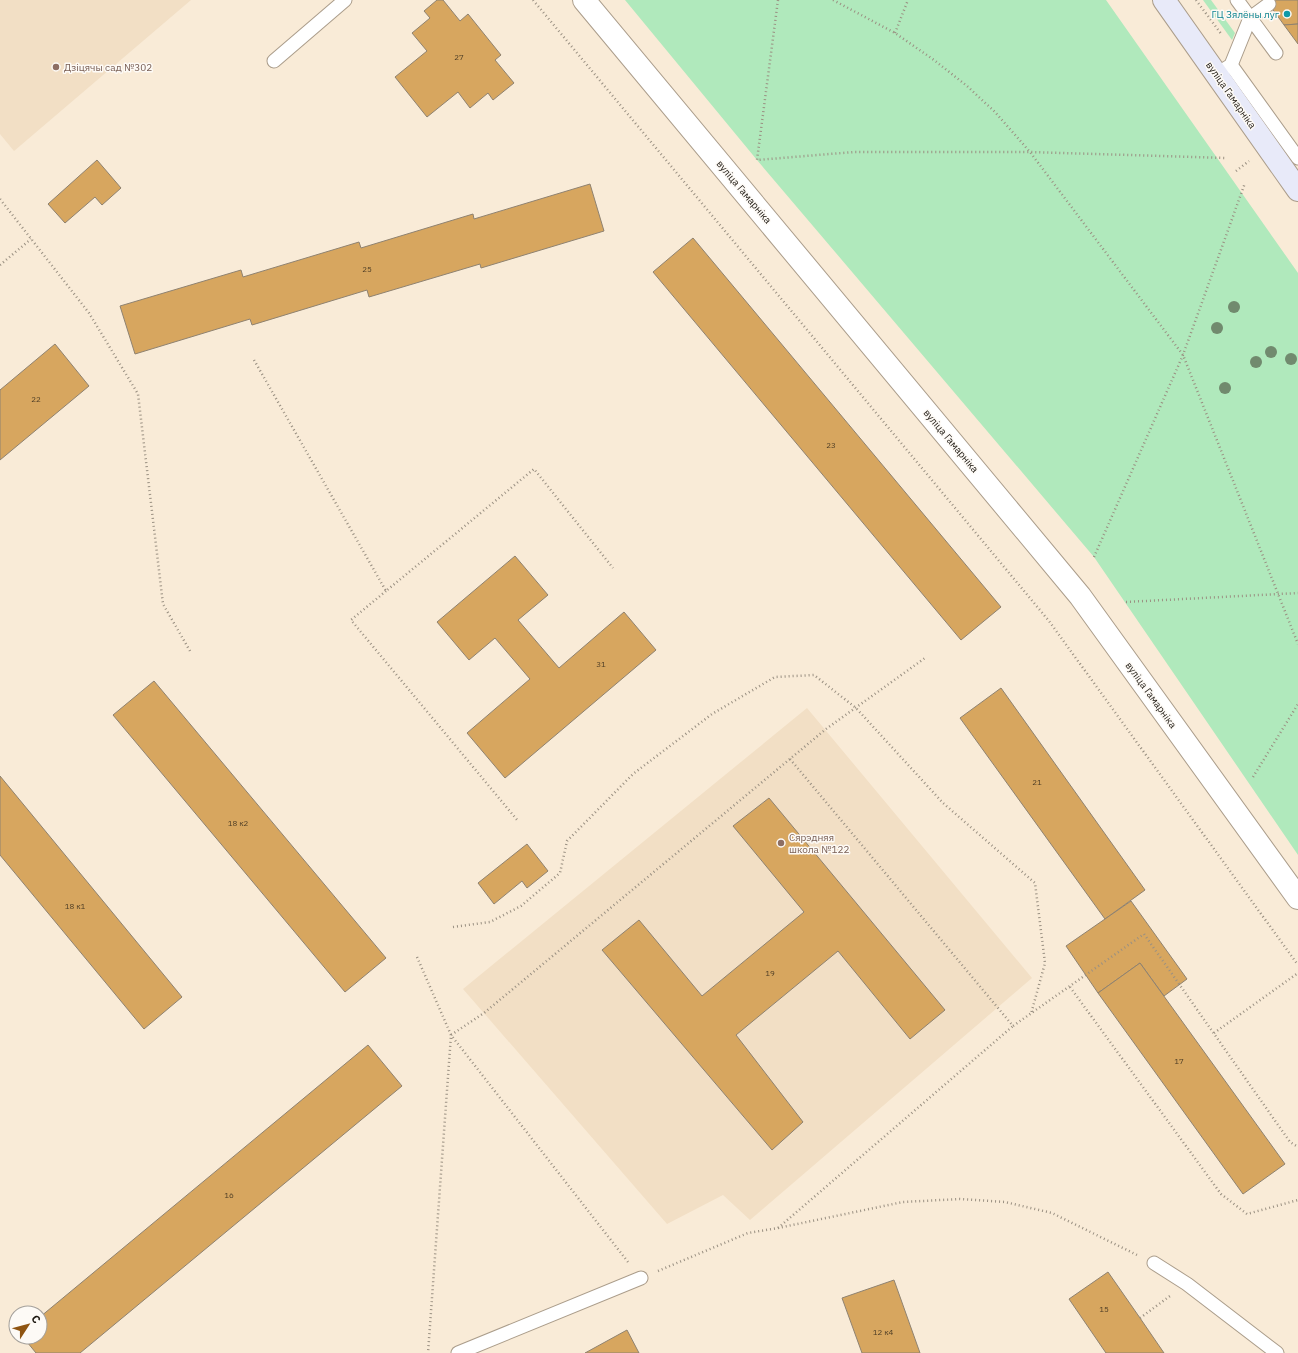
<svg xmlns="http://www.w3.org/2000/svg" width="1298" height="1353" font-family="'IBM Plex Sans',sans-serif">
  <rect width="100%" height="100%" fill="#f9ebd7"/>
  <g fill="#f2dfc5">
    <path d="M0,0H191L14,151L0,134Z"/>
    <path d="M807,708L1032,978L750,1220L723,1195L667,1224L463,989Z"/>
  </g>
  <g fill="#b0e9bc">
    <path d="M625,0H1106L1298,273V855L1094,557L757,160Z"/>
    <path d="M1203,0H1211L1235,33L1232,40Z"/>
  </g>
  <g fill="#d7a65f" stroke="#8f8270">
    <path d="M437,0H443L460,21L468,14L501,55L495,60L514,83L493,100L488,93L470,108L458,92L427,117L395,77L427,51L412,33L430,18L424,11Z"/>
    <path d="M1266,0H1298V24L1284,25Z"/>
    <path d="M1298,24V44L1284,25Z"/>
    <path d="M97,160L121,188L102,205L95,197L65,223L48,204Z"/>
    <path d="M590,184L604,231L481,268L480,264L369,297L367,290L252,325L250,319L135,354L120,306L241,270L243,277L359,242L361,248L473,214L474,219Z"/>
    <path d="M693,238L1001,607L961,640L653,272Z"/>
    <path d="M55,344L89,386L0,460V390Z"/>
    <path d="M515,556L548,595L518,620L559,668L624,612L656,650L505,778L467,733L530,679L495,638L469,660L437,622Z"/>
    <path d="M154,681L386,958L345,992L113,715Z"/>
    <path d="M1001,688L1145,890L1105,919L960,718Z"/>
    <path d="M0,776L182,997L144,1029L0,855Z"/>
    <path d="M769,798L945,1010L910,1039L838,951L736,1035L803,1122L772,1150L602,950L639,920L702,996L804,912L733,826Z"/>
    <path d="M527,844L548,871L527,888L522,881L494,904L478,883Z"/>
    <path d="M1131,901L1187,979L1164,996L1140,963L1098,993L1066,946Z"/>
    <path d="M1140,963L1285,1164L1243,1194L1098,993Z"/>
    <path d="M368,1045L402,1086L80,1353H36L23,1337H40V1317Z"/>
    <path d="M1108,1272L1140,1318L1164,1353H1106L1069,1299Z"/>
    <path d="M894,1280L920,1353H862L842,1298Z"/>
    <path d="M627,1330L639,1353H585Z"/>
  </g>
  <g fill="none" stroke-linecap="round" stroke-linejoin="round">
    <defs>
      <g id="service">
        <path d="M1237,0L1276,53"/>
        <path d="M274,61L345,0"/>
        <path d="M1231,65L1298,158"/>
        <path d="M1223,70L1231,65L1250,18L1269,4"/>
        <path d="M1154,1263L1187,1284L1277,1353"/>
        <path d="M458,1353L641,1278"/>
      </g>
      <path id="tertiary" d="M584,0L1080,596L1298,898"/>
      <path id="secondary" d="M1164,0L1298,190"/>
    </defs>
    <use href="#service" stroke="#ab9d8b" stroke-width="15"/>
    <use href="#tertiary" stroke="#ab9d8b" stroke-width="24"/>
    <use href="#secondary" stroke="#ab9d8b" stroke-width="24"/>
    <g stroke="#9a9082" stroke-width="2.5" stroke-dasharray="1 3" stroke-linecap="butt">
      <path d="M533,0L1049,621L1298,965"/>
      <path d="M778,0L757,160L854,152H1030L1227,158"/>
      <path d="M833,0L895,33L934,60L967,86L995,112L1030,152L1183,355L1298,644"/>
      <path d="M1196,0L1222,35"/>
      <path d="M895,33L908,0"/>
      <path d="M1236,171L1249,161"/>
      <path d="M0,199L89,313L138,394L163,604L190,651"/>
      <path d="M0,265L31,239"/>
      <path d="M254,360L386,591L534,469L613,568"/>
      <path d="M1094,557L1183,355L1245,183"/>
      <path d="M386,591L351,620L518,821"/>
      <path d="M1126,602L1298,593"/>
      <path d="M790,759L1013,1026L1144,934L1290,1142L1298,1147"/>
      <path d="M1253,777L1298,704"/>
      <path d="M453,927L490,922L521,906L560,873L567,841L633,774L712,714L775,677L814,675L856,708L943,803L1035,883L1045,963L1031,1014"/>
      <path d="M417,957L451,1035L428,1353"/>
      <path d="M1070,987L1221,1194L1247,1214L1298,1200"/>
      <path d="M1214,1033L1298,973"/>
      <path d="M778,1228L1013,1026"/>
      <path d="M628,1262L451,1035L484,1013L826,729L925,658"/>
      <path d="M658,1271L748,1233L778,1228L903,1202L960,1199L1005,1202L1052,1213L1137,1255"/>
      <path d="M1140,1318L1170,1296"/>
    </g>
    <use href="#service" stroke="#fff" stroke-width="13"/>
    <use href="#tertiary" stroke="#fff" stroke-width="22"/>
    <use href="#secondary" stroke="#e8eaf9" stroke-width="22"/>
  </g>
  <g fill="#718a6e">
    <circle cx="1234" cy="307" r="6"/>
    <circle cx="1217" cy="328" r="6"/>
    <circle cx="1271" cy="352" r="6"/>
    <circle cx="1291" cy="359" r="6"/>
    <circle cx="1256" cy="362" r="6"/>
    <circle cx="1225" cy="388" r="6"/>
  </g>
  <circle fill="#0f9aa8" stroke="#fdfaf6" stroke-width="1.5" cx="1287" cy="14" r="4"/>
  <g fill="#8d6e63" stroke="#fdfaf6" stroke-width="1.5">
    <circle cx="56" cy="67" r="4"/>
    <circle cx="781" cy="843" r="4"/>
  </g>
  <g text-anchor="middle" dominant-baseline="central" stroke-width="3" stroke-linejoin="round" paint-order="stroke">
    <g font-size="8" fill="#4c3c25">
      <text x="459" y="57">27</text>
      <text x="367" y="269">25</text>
      <text x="36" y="399">22</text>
      <text x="831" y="445">23</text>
      <text x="601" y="664">31</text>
      <text x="1037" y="782">21</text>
      <text x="238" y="823">18 к2</text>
      <text x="75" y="906">18 к1</text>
      <text x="770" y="973">19</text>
      <text x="1179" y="1061">17</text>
      <text x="229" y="1195">16</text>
      <text x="1104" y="1309">15</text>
      <text x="883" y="1332">12 к4</text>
    </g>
    <g font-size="10" fill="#0d838f" stroke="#fdfaf6" text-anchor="end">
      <text x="1279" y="14">ГЦ Зялёны луг</text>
    </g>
    <g font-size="10" fill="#785e54" stroke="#fdfaf6" text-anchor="start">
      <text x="64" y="67">Дзіцячы сад №302</text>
      <text x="789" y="837">Сярэдняя<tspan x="789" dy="12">школа №122</tspan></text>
    </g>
    <g font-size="10" fill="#1e1912" stroke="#fdfaf6">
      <text transform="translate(1231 95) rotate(55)">вуліца Гамарніка</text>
      <text transform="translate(744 192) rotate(50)">вуліца Гамарніка</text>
      <text transform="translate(951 441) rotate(50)">вуліца Гамарніка</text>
      <text transform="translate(1151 695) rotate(54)">вуліца Гамарніка</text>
    </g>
  </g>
  <g transform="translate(28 1325) rotate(54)"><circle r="19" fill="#fdfaf6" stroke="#a4a09b"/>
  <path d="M0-3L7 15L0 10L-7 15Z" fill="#8f5411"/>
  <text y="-6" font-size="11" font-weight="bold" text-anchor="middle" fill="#1e1912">С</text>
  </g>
</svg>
